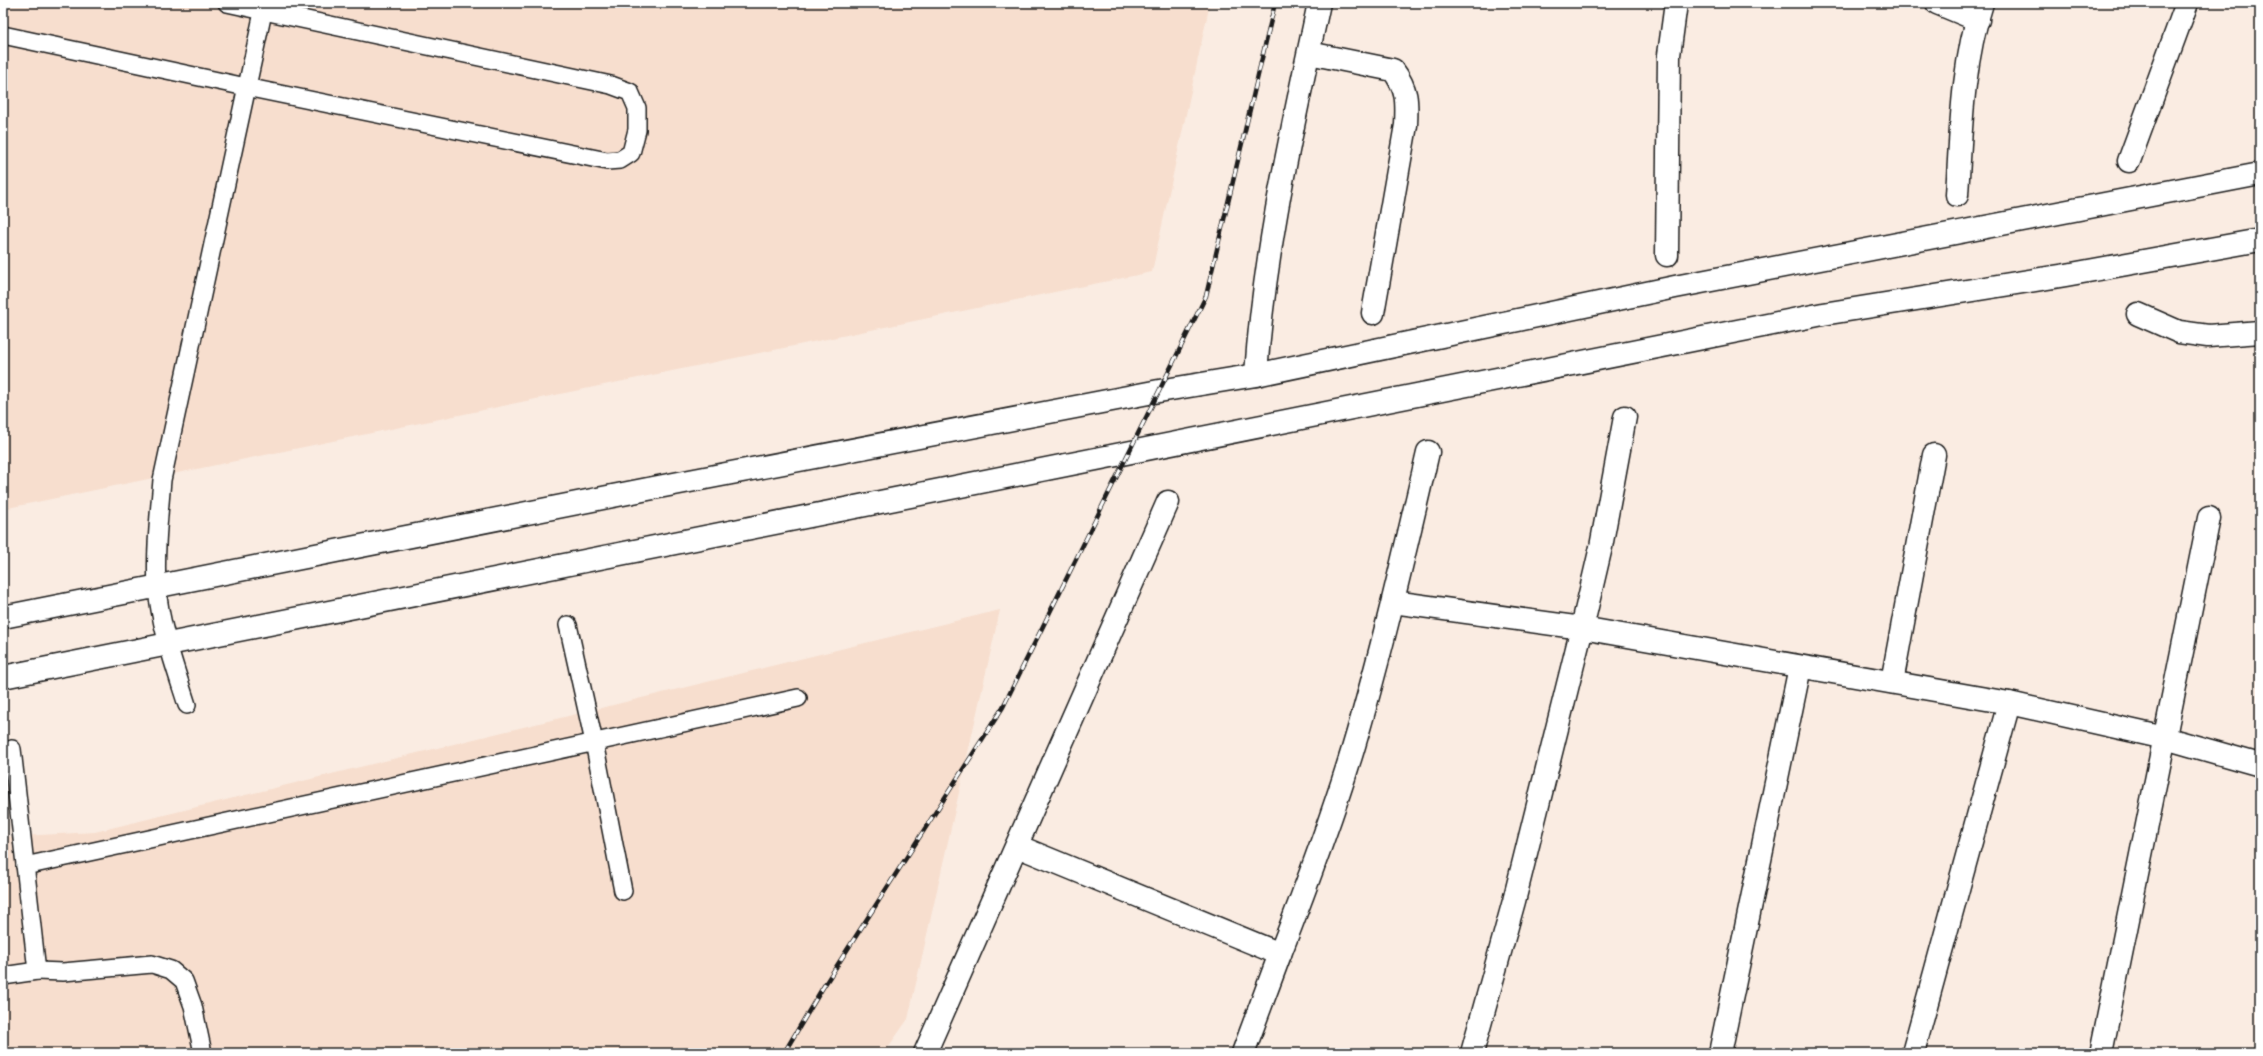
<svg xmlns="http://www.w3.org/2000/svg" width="2263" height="1056" font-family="'Balsamiq Sans',sans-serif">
  <rect width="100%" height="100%" fill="#faece2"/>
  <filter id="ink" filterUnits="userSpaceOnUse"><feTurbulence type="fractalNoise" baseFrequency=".025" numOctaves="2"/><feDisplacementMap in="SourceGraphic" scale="8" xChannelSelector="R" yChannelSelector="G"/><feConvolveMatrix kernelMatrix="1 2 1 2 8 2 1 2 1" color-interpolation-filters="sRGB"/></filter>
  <g filter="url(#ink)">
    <g fill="#f7dece">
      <path d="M3,3H1210L1152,272L3,509Z"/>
      <path d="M1000,610L908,1019L884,1053H3V837L95,832Z"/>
    </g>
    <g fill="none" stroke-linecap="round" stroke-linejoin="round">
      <defs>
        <g id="lane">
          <path d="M3,35L246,87L607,161L620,160L631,153L637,130V108L630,92L611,85L227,3"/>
          <path d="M568,625L594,742L623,891"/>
          <path d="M187,705C175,667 160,626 157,587C155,551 159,516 162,480L265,3"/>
          <path d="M25,866L798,698"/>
          <path d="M37,971L63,972L152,964L171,970L184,981L193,1006L203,1053"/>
          <path d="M3,976L37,971L12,749"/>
        </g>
        <g id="street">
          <path d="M1937,3L1978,20"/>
          <path d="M1309,53L1393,70C1408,90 1407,102 1406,125L1373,313"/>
          <path d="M2129,161L2187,3"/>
          <path d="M1957,195C1961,130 1962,65 1982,3"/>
          <path d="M1667,255L1669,55L1676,3"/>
          <path d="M2138,314L2179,332L2208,336L2260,332"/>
          <path d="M1393,602L1582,628L2009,703L2165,738L2260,765"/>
          <path d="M1892,682L1934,455"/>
          <path d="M1017,846L1280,954L1243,1053"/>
          <path d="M1280,954C1306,887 1332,818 1353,749C1382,651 1405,551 1428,452"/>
          <path d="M925,1053L1168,502"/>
          <path d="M1472,1053L1514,901L1582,628L1601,547L1625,417"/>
          <path d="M1720,1053L1800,667"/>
          <path d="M1913,1053L2009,703"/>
          <path d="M2101,1053L2209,518"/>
        </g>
        <path id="secondary" d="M1256,375C1264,249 1293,126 1319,3"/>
        <g id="primary">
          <path d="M3,617L648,489L1159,391L1256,375L1675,287L2260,174"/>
          <path d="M3,677L1823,314L2066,275L2260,240"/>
        </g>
      </defs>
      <use href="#lane" stroke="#1c1c1c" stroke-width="20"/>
      <use href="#street" stroke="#1c1c1c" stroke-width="25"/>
      <use href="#secondary" stroke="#1c1c1c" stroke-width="25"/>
      <use href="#primary" stroke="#1c1c1c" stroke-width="25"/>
      <use href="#lane" stroke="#fff" stroke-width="17"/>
      <use href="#street" stroke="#fff" stroke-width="22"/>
      <use href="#secondary" stroke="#fff" stroke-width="22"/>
      <use href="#primary" stroke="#fff" stroke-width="22"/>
      <defs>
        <path id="rail" d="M784,1053L822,989L1003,707L1206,296L1275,3"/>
      </defs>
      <use href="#rail" stroke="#1c1c1c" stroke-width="4.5"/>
      <use href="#rail" stroke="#fff" stroke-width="3" stroke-dasharray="9" stroke-linecap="butt"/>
    </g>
  </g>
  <rect width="2263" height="1056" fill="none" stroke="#fff" stroke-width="16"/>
  <rect x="8" y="8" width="2247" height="1040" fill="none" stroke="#1c1c1c" stroke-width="1.5" filter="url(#ink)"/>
</svg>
